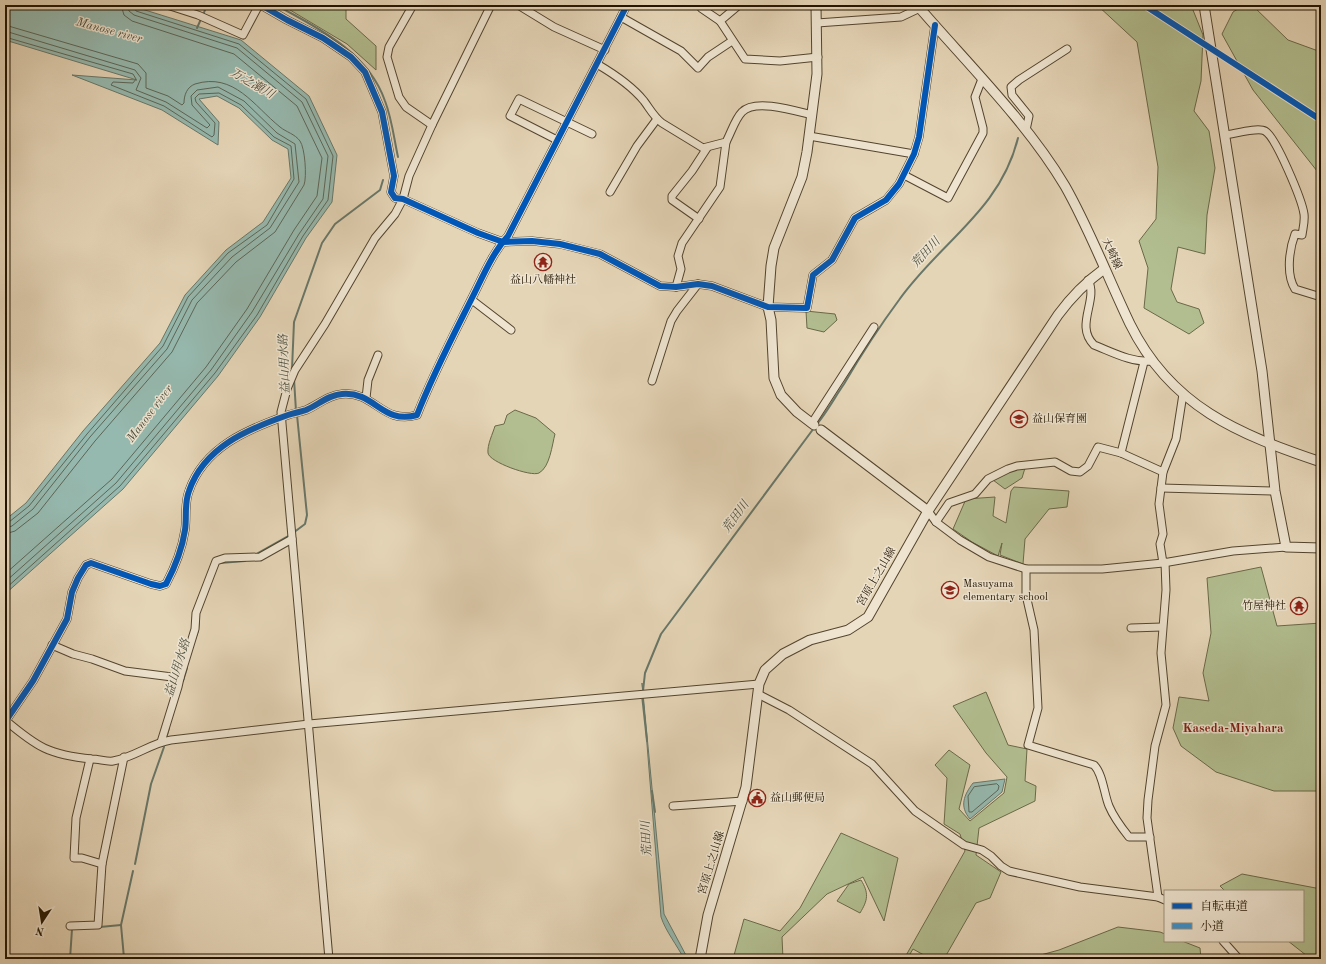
<svg xmlns="http://www.w3.org/2000/svg" width="1326" height="964" font-family="'Old Standard TT','Noto Serif JP',serif">
  <rect width="100%" height="100%" fill="#e5d5b7"/>
  <filter id="stains"><feTurbulence type="fractalNoise" baseFrequency=".005" numOctaves="4"/><feColorMatrix values="0 0 0 0 .2 0 0 0 0 .09 0 0 0 0 .02 0 0 0 .5 -.17"/></filter>
  <radialGradient id="worn" r=".72"><stop offset=".6" stop-color="#630" stop-opacity="0"/><stop offset="1" stop-color="#630" stop-opacity=".3"/></radialGradient>
  <g fill="#b2be90" stroke="#6a6948">
    <path d="M285,5H348L346,9V19L376,46V70L347,44L285,7Z"/>
    <path d="M1097,5H1191L1203,35L1201,81L1194,111L1209,131L1215,168L1207,215L1205,254L1178,247L1171,289L1177,302L1199,309L1204,323L1189,334L1144,308L1148,268L1139,241L1156,219L1158,167L1137,42Z"/>
    <path d="M1244,5H1252L1288,40L1321,52V176L1253,90L1222,34L1233,12Z"/>
    <path d="M806,311L835,314L837,320L824,332L807,328Z"/>
    <path d="M515,410L536,418L555,434C552,445 550,467 539,473C531,477 489,462 488,453C487,445 493,433 495,426L504,424L507,415Z"/>
    <path d="M1017,468H1025L1022,478L1005,489L993,480Z"/>
    <path d="M1014,487L1069,491L1067,507L1049,509L1025,539L1023,564L1000,555L1002,543L998,556L972,542L953,529L966,499L995,497L993,516L1006,523L1011,491Z"/>
    <path d="M1261,567L1277,626L1321,623L1318,660L1321,662V791H1274L1216,772L1181,746L1173,728L1179,697L1209,701L1203,673L1211,633L1207,578Z"/>
    <path d="M986,692L1008,745L1027,749L1025,781L1036,786L1035,801L979,828L976,855L1001,872L990,898L976,903L944,959H931L913,949L907,959H904L965,851L960,834L944,824L947,778L935,765L949,750L970,765L959,809L970,821L1004,793L1007,777L986,753L953,706Z"/>
    <path d="M841,833L898,858L884,921L863,877L827,894L782,937L783,959H733L744,919L780,931L800,908Z"/>
    <path d="M1242,874L1321,889V959H1311L1288,941H1303V891H1225L1220,886Z"/>
    <path d="M861,880C869,893 868,900 860,913L837,901L849,884Z"/>
    <path d="M1118,927L1160,932L1165,934V941H1182L1200,948L1201,959H1026L1059,950Z"/>
  </g>
  <g fill="#96b9af" stroke="#687769">
    <path d="M5,5H129L241,40L309,96L337,155L332,202L306,238L260,317L218,376L123,489L5,594V520L26,503L83,431L160,343L185,295L226,250L263,222L291,178L288,149L272,140L239,108L217,96L199,99L219,122L218,145L162,110L72,75L137,80L5,40Z"/>
    <path d="M642,683L664,914L688,959H684C677,945 666,932 661,917Z"/>
    <path d="M1005,779L1002,792L970,819C959,806 964,795 973,783Z"/>
  </g>
  <g fill="none" stroke-linecap="round" stroke-linejoin="round">
    <g stroke="#5c6658" stroke-width="1">
      <path d="M5,25L138,64L146,73V88L168,96L182,105L184,103C184,95 187,87 195,84C234,72 254,106 280,127C286,132 295,134 300,141C305,148 307,177 304,185L275,232L236,262L197,303L172,352L95,441L38,513L15,531L5,534"/>
      <path d="M5,31L135,70L141,78L136,90L166,102L207,128L210,125L192,105L191,96L197,90L218,87L244,101L277,133L295,144L299,182L270,228L232,257L192,300L167,349L90,437L33,509L12,526L5,528"/>
      <path d="M5,37L133,74L136,79L133,83L113,82L111,85L164,106L212,137L214,135L215,123L196,102L195,98L199,94L219,93L241,105L274,137L291,146L294,179L267,225L228,253L188,297L163,346L87,434L29,506L9,522H5"/>
      <path d="M5,574L112,479L206,367L247,309L294,230L317,196L322,158L297,106L234,54L132,21L124,15L121,5"/>
      <path d="M5,582L116,483L211,370L252,312L299,234L323,199L328,156L302,102L237,48L134,15L129,11L127,5"/>
      <path d="M5,589L120,486L215,373L257,315L303,236L328,200L333,156L306,99L239,44L136,11L133,5"/>
      <path d="M997,784L999,786L998,790L972,812H969L968,796L974,787Z"/>
    </g>
    <g stroke="#687769" stroke-width="2">
      <path d="M276,5C318,28 368,52 385,101C392,119 394,139 398,157"/>
      <path d="M203,15L207,5"/>
      <path d="M197,28L201,19"/>
      <path d="M292,369L294,322L322,243L335,224L380,190L383,180"/>
      <path d="M294,379L296,411"/>
      <path d="M817,424C827,412 835,397 844,384C861,355 879,327 899,300C940,242 1000,211 1018,138"/>
      <path d="M293,533L305,524L307,515L297,415"/>
      <path d="M258,553L290,535"/>
      <path d="M220,563L245,561"/>
      <path d="M195,639L198,631L199,620"/>
      <path d="M183,681L187,668"/>
      <path d="M643,691L645,673L661,634L814,428"/>
      <path d="M642,695L647,741"/>
      <path d="M167,735L169,728"/>
      <path d="M652,791L655,812"/>
      <path d="M135,864L151,784L164,747"/>
      <path d="M100,927L121,925"/>
      <path d="M124,958L121,925L133,871"/>
      <path d="M70,959L72,929"/>
    </g>
    <defs>
      <g id="minor">
        <path d="M167,5L198,15L243,35L259,5"/>
        <path d="M261,5L287,20L323,38L351,57L365,72L382,112L394,176L391,192L395,198L403,199L478,233L503,242L532,241L560,244L600,254L660,286L676,287L698,284L712,286L768,307L807,308L813,275L832,260L855,218L886,200L899,184L914,154L919,137L935,25"/>
        <path d="M413,5L389,47L387,57L399,97L406,107L432,125"/>
        <path d="M518,5L554,27L605,50"/>
        <path d="M703,5L701,8L720,21"/>
        <path d="M739,5L720,21L745,59L780,61L818,57"/>
        <path d="M621,17L681,51L698,68L708,57L732,41"/>
        <path d="M817,23L901,17L920,8"/>
        <path d="M597,64C614,74 632,86 644,101C650,109 654,117 662,123L703,148L726,142C731,133 735,119 742,112C755,98 796,111 812,115"/>
        <path d="M1026,130L1029,116L1012,95L1011,87L1019,80L1067,49"/>
        <path d="M1225,135C1234,134 1258,127 1265,131C1276,137 1302,200 1304,214C1305,221 1303,228 1302,235L1295,234C1289,250 1286,275 1295,289L1321,297"/>
        <path d="M809,136L914,154"/>
        <path d="M557,140L510,116L519,99L592,134"/>
        <path d="M904,175L948,198L983,133V128L975,97L982,79"/>
        <path d="M610,192L637,146L657,119"/>
        <path d="M699,219L672,200V196L692,171L707,148"/>
        <path d="M1088,280C1099,300 1074,325 1094,345C1112,352 1132,363 1152,361"/>
        <path d="M676,287L681,269L678,256L682,243L720,187L726,142"/>
        <path d="M472,300L511,330"/>
        <path d="M652,381L671,321L677,311L698,284"/>
        <path d="M366,398L368,380L378,355"/>
        <path d="M812,423L874,327"/>
        <path d="M1121,453L1144,362"/>
        <path d="M1161,488L1275,491"/>
        <path d="M928,511L936,522L960,540L989,557L1026,569H1102L1163,563L1233,551L1286,547"/>
        <path d="M936,522L949,503L975,494L988,479L1008,469L1017,466L1055,462L1071,471L1080,472L1088,466L1098,447L1121,453L1163,472"/>
        <path d="M1163,563L1160,544L1163,534L1159,504L1163,472L1176,439L1183,394"/>
        <path d="M1026,569V595L1034,630L1038,708L1028,745L1094,765C1103,774 1104,794 1109,806C1114,818 1121,827 1129,837H1150"/>
        <path d="M1131,628L1162,627"/>
        <path d="M52,645L73,654L92,659L125,671L180,678L195,629L196,613L216,561L225,558L260,557L292,539"/>
        <path d="M758,694L789,710L872,764L915,811L964,845L982,850L991,856L1001,866L1009,871L1080,887L1158,897L1165,900"/>
        <path d="M5,720C37,747 49,755 92,759C99,759 107,762 113,761C133,758 151,743 171,740L309,724L759,684"/>
        <path d="M5,722L33,681L67,619L72,592L78,578L86,565L91,563L151,584L160,586L166,584C175,567 182,550 185,530C187,517 184,504 189,491C204,447 248,429 288,415C294,413 300,412 306,410C318,405 328,395 342,394C375,391 382,425 417,415C433,374 453,336 473,296C483,276 493,252 508,236L627,5"/>
        <path d="M161,742L178,687L180,678"/>
        <path d="M90,759L76,818L74,858H82L102,864"/>
        <path d="M673,806L743,801"/>
        <path d="M1158,897L1147,818L1148,800L1155,746L1166,705L1161,653L1166,590L1165,562"/>
        <path d="M70,926L98,925L102,864L124,757"/>
        <path d="M1223,941L1239,959"/>
        <path d="M329,959L281,412L287,389L295,370L325,324L375,238L395,214L403,199L409,176L432,125L491,5"/>
      </g>
      <g id="tertiary">
        <path d="M917,5C966,62 1027,122 1065,186C1090,230 1108,278 1130,324C1171,407 1238,434 1321,462"/>
        <path d="M1204,5L1262,371L1275,491L1286,547L1321,548"/>
        <path d="M814,425L797,412L781,395L774,378L771,320L768,307L771,266L774,248L802,177L807,152L817,74L816,5"/>
        <path d="M821,430L928,511"/>
        <path d="M700,959L708,915L746,787L759,684L765,670L783,654L810,640L848,630L868,617L928,511L1058,315C1072,296 1086,282 1104,269"/>
      </g>
    </defs>
    <use href="#minor" stroke="#53442e" stroke-width="9"/>
    <use href="#tertiary" stroke="#53442e" stroke-width="11"/>
    <use href="#minor" stroke="#eee4d0" stroke-width="7"/>
    <use href="#tertiary" stroke="#eee4d0" stroke-width="9"/>
    <path stroke="#3b93d0" stroke-width="5" stroke-dasharray="10 5" stroke-linecap="butt" d="M680,959L692,958"/>
    <defs>
      <g id="cycleway">
        <path d="M261,5L287,20L323,38L351,57L365,72L382,112L394,176L391,192L395,198L403,199L478,233L503,242L532,241L560,244L600,254L660,286L676,287L698,284L712,286L768,307L807,308L813,275L832,260L855,218L886,200L899,184L914,154L919,137L935,25"/>
        <path d="M1144,5L1321,120"/>
        <path d="M5,722L33,681L67,619L72,592L78,578L86,565L91,563L151,584L160,586L166,584C175,567 182,550 185,530C187,517 184,504 189,491C204,447 248,429 288,415C294,413 300,412 306,410C318,405 328,395 342,394C375,391 382,425 417,415C433,374 453,336 473,296C483,276 493,252 508,236L627,5"/>
      </g>
    </defs>
    <use href="#cycleway" stroke="#eee4d0" stroke-width="8"/>
    <use href="#cycleway" stroke="#0057b8" stroke-width="6"/>
  </g>
  <defs>
    <symbol id="temple-ring" viewBox="-11 -11 22 22"><circle r="9.5" fill="#eee4d0" stroke="#8f2418" stroke-width="1.5"/><path d="M0-6L5-2H3V0L6.5 2.5H4V6H1.5V3h-3V6H-4V2.5H-6.5L-3 0V-2H-5Z" fill="#8f2418"/></symbol>
    <symbol id="school-ring" viewBox="-11 -11 22 22"><circle r="9.5" fill="#eee4d0" stroke="#8f2418" stroke-width="1.5"/><path d="M0-5L7-2L0 1L-7-2ZM-4 1L0 2.5L4 1V4Q0 6-4 4Z" fill="#8f2418"/></symbol>
    <symbol id="civic-ring" viewBox="-11 -11 22 22"><circle r="9.5" fill="#eee4d0" stroke="#8f2418" stroke-width="1.5"/><path d="M-.6-6.5H3V-4.5H.6V-3L4-1V1h2V6H-6V1h2V-1L-.6-3ZM-1.2 2.5V6h2.4V2.5Z" fill="#8f2418"/></symbol>
  </defs>
  <g fill-rule="evenodd">
    <use href="#temple-ring" x="533" y="252" width="20" height="20"/>
    <use href="#school-ring" x="1009" y="409" width="20" height="20"/>
    <use href="#school-ring" x="940" y="580" width="20" height="20"/>
    <use href="#temple-ring" x="1289" y="596" width="20" height="20"/>
    <use href="#civic-ring" x="747" y="788" width="20" height="20"/>
  </g>
  <g text-anchor="middle" dominant-baseline="central" stroke-width="3" stroke-linejoin="round" paint-order="stroke">
    <g font-size="11" fill="#221401" stroke="#eee4d0">
      <text transform="translate(1111 254) rotate(65)">大崎線</text>
      <text transform="translate(877 577) rotate(-60)">宮原上之山線</text>
      <text transform="translate(712 863) rotate(-73)">宮原上之山線</text>
    </g>
    <g font-size="11" fill="#221401" stroke="#eee4d0" text-anchor="start">
      <text x="543" y="280" text-anchor="middle">益山八幡神社</text>
      <text x="1032" y="419">益山保育園</text>
      <text x="963" y="584">Masuyama<tspan x="963" dy="13">elementary school</tspan></text>
      <text x="1286" y="606" text-anchor="end">竹屋神社</text>
      <text x="770" y="798">益山郵便局</text>
    </g>
    <g font-size="12" font-style="italic" fill="#4b4e3e" stroke="#eee4d0">
      <text transform="translate(109 31) rotate(15)">Manose river</text>
      <text transform="translate(252 84) rotate(30)">万之瀬川</text>
      <text transform="translate(926 253) rotate(-47)">荒田川</text>
      <text transform="translate(285 364) rotate(-92)">益山用水路</text>
      <text transform="translate(150 414) rotate(-53)">Manose river</text>
      <text transform="translate(736 517) rotate(-54)">荒田川</text>
      <text transform="translate(178 668) rotate(-73)">益山用水路</text>
      <text transform="translate(647 839) rotate(-93)">荒田川</text>
    </g>
    <g font-size="13" font-weight="bold" fill="#7a1f14" stroke="#eee4d0">
      <text x="1233" y="728">Kaseda-Miyahara</text>
    </g>
  </g>
  <rect width="1326" height="964" fill="none" stroke="#e5d5b7" stroke-width="20"/>
  <rect x="6" y="6" width="1314" height="952" fill="none" stroke="#221401" stroke-width="2"/>
  <rect x="10" y="10" width="1306" height="944" fill="none" stroke="#221401"/>
  <rect x="1164" y="890" width="140" height="52" fill="#eee4d0" stroke="#9c917d"/>
  <rect x="1172" y="903" width="20" height="6" fill="#0057b8" stroke="#9c917d"/>
  <text x="1200" y="910" font-size="12" fill="#221401">自転車道</text>
  <rect x="1172" y="923" width="20" height="6" fill="#3b93d0" stroke="#9c917d"/>
  <text x="1200" y="930" font-size="12" fill="#221401">小道</text>
  <g transform="translate(42 922) rotate(192)" stroke="#eee4d0" stroke-width="3" paint-order="stroke">
  <path d="M0-3L7 15L0 10L-7 15Z" fill="#221401"/>
  <text y="-6" font-size="11" font-weight="bold" text-anchor="middle" fill="#221401">N</text>
  </g>
  <rect width="100%" height="100%" filter="url(#stains)"/>
  <rect width="100%" height="100%" fill="url(#worn)"/>
</svg>
